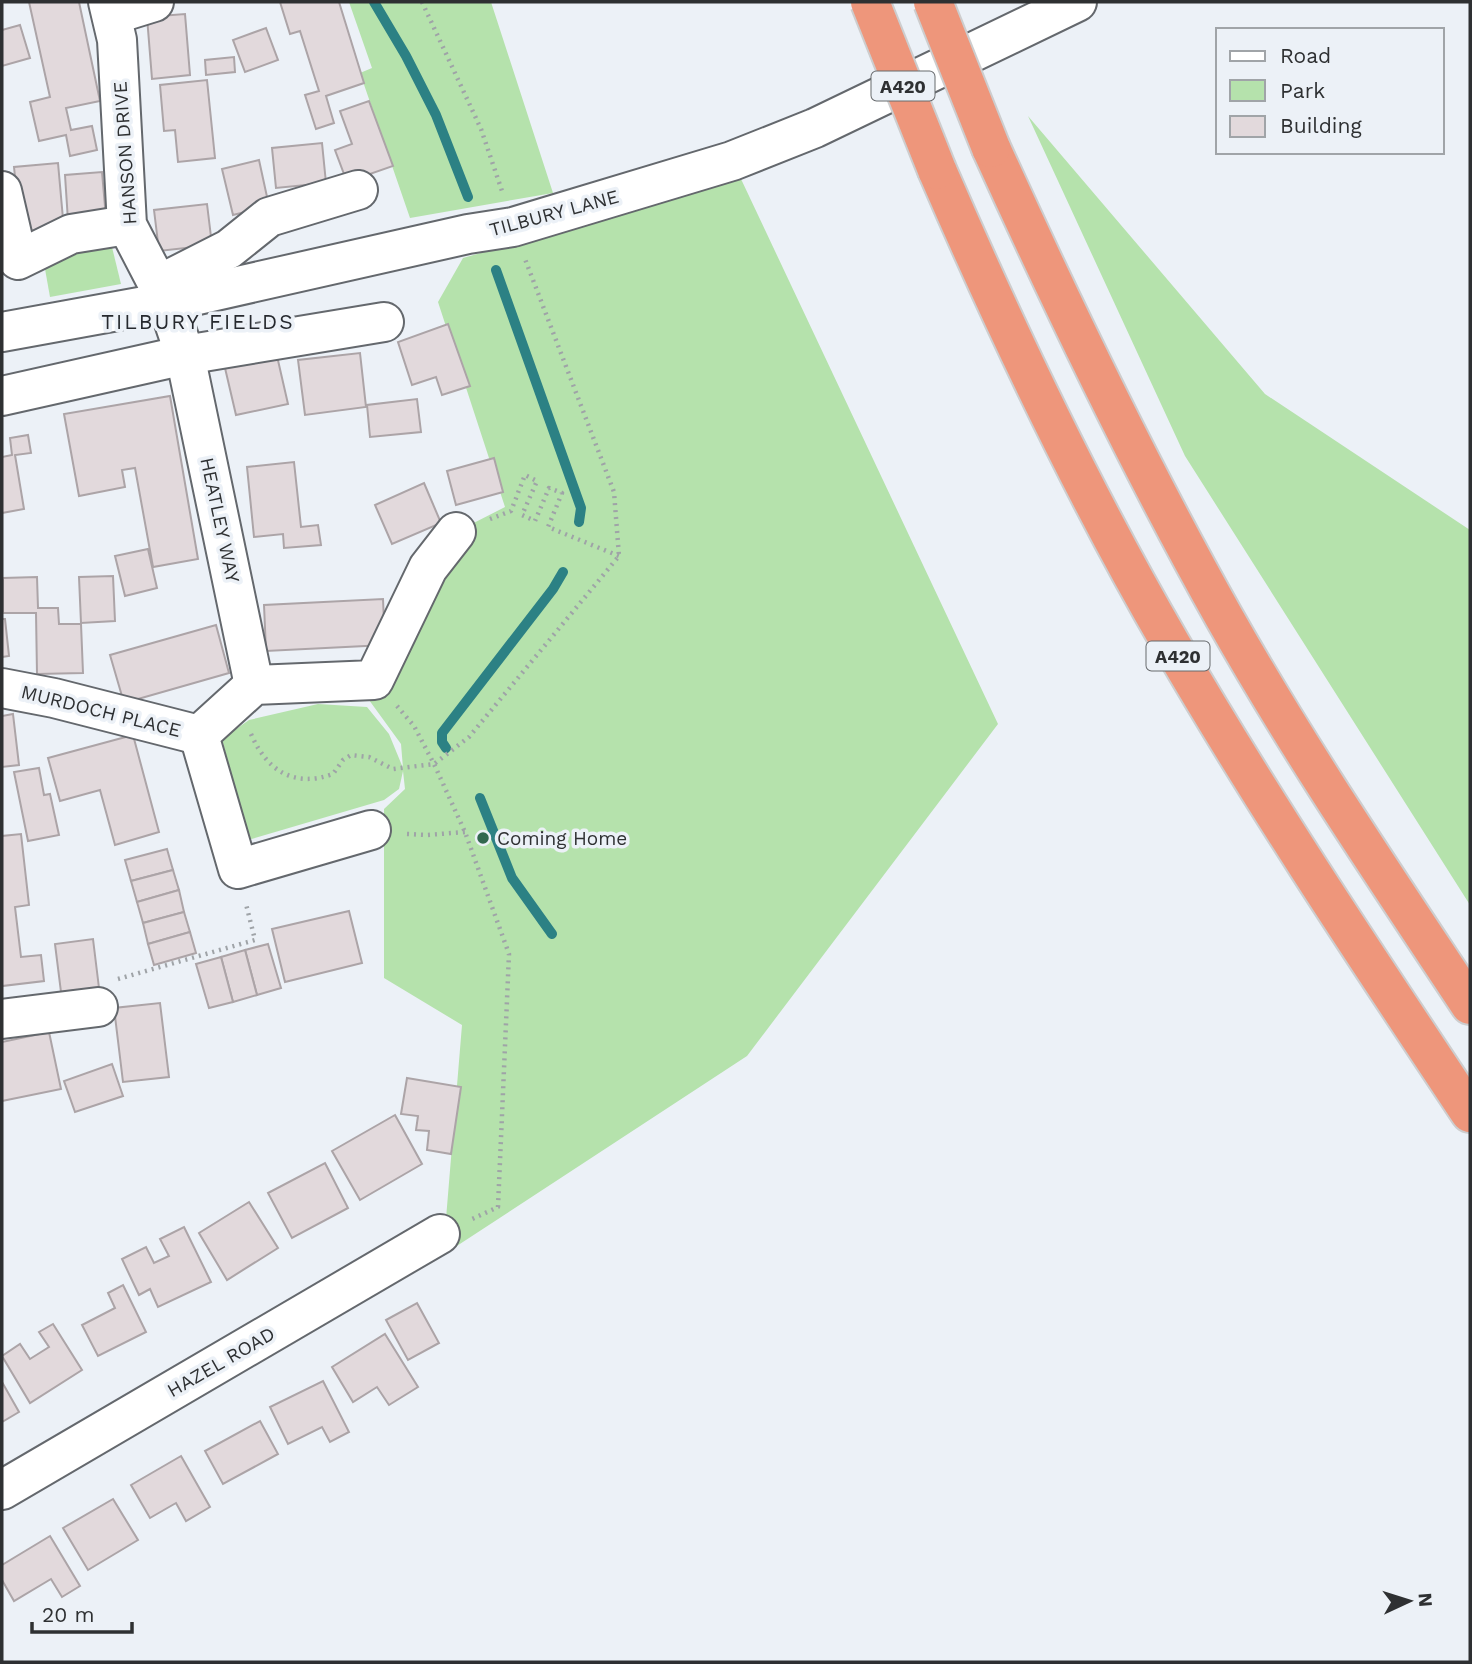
<svg xmlns="http://www.w3.org/2000/svg" width="1472" height="1664" font-family="'Work Sans',sans-serif">
  <rect width="100%" height="100%" fill="#ecf1f7"/>
  <g fill="#b5e2ac">
    <path d="M349,2H491L553,193L410,218L360,73L372,68Z"/>
    <path d="M1028,116L1265,394L1470,530V905L1185,456Z"/>
    <path d="M741,179L998,724L747,1056L443,1255L462,1025L384,978V809L405,789L403,771L399,789L384,800L248,840L222,739L249,720L318,704L367,707L389,734L403,768L401,744L369,700L374,680L456,532L505,507L438,302L463,258Z"/>
    <path d="M111,243L121,284L50,297L45,269L54,258Z"/>
  </g>
  <g fill="none" stroke-linecap="round" stroke-linejoin="round">
    <g stroke="#2c8184" stroke-width="10">
      <path d="M374,2L406,56L436,115L468,197"/>
      <path d="M496,270L581,508L579,522"/>
      <path d="M446,748L442,742V733L553,589L563,572"/>
      <path d="M480,798L512,878L552,934"/>
    </g>
  </g>
  <g fill="#e2d9dc" stroke="#aca4a7" stroke-width="2">
    <path d="M29,2H79L100,101L66,108L71,130L92,126L97,150L70,156L66,135L39,141L30,102L50,97Z"/>
    <path d="M280,2H339L364,83L326,96L334,123L316,129L305,95L319,91L300,31L290,34Z"/>
    <path d="M185,14L190,75L152,79L147,17Z"/>
    <path d="M20,25L30,58L2,66V30Z"/>
    <path d="M266,28L278,60L245,72L233,40Z"/>
    <path d="M234,57L235,72L206,75L205,60Z"/>
    <path d="M207,80L215,158L178,162L175,130L164,131L160,85Z"/>
    <path d="M369,101L393,166L347,182L335,150L352,144L340,111Z"/>
    <path d="M322,143L326,183L276,188L272,148Z"/>
    <path d="M259,160L269,206L233,215L222,169Z"/>
    <path d="M58,163L64,230L21,234L14,167Z"/>
    <path d="M102,172L106,218L68,221L65,175Z"/>
    <path d="M207,204L212,245L159,251L154,210Z"/>
    <path d="M448,324L470,386L442,395L436,377L412,385L398,342Z"/>
    <path d="M360,353L366,407L305,415L298,360Z"/>
    <path d="M277,356L288,404L236,415L225,368Z"/>
    <path d="M170,396L198,559L153,567L135,468L122,470L125,487L79,496L64,414Z"/>
    <path d="M417,399L421,432L370,437L367,405Z"/>
    <path d="M28,435L31,453L15,455L24,509L2,513V457L12,455L10,438Z"/>
    <path d="M494,458L503,492L456,505L447,471Z"/>
    <path d="M294,462L301,527L318,525L321,545L284,548L283,534L254,537L247,467Z"/>
    <path d="M424,483L441,523L392,544L375,505Z"/>
    <path d="M148,549L157,588L125,596L115,556Z"/>
    <path d="M113,576L115,621L81,623L79,577Z"/>
    <path d="M37,577L38,608H58L59,624H81L83,673L37,674L36,613H3V578Z"/>
    <path d="M383,599L385,645L266,651L264,605Z"/>
    <path d="M2,619H5L9,656L2,657Z"/>
    <path d="M216,625L229,673L124,703L110,655Z"/>
    <path d="M13,714L19,765L2,767V716Z"/>
    <path d="M133,735L159,832L115,845L100,790L60,801L48,758Z"/>
    <path d="M39,768L44,795L50,794L59,835L28,841L14,772Z"/>
    <path d="M21,834L29,905L15,907L21,957L41,955L44,981L2,986V836Z"/>
    <path d="M167,849L173,870L131,881L125,860Z"/>
    <path d="M173,870L179,890L137,902L131,881Z"/>
    <path d="M179,890L184,912L143,923L137,902Z"/>
    <path d="M349,911L362,963L285,982L272,929Z"/>
    <path d="M184,912L190,932L148,944L143,923Z"/>
    <path d="M190,932L196,953L154,965L148,944Z"/>
    <path d="M93,939L99,988L61,992L55,944Z"/>
    <path d="M268,944L281,988L257,995L245,950Z"/>
    <path d="M245,950L257,995L233,1002L221,957Z"/>
    <path d="M221,957L233,1002L209,1008L196,964Z"/>
    <path d="M160,1003L169,1077L123,1082L114,1008Z"/>
    <path d="M49,1032L61,1089L2,1101V1042Z"/>
    <path d="M112,1064L123,1096L75,1112L64,1081Z"/>
    <path d="M407,1078L461,1087L451,1154L427,1150L429,1131L416,1130L418,1116L401,1114Z"/>
    <path d="M395,1115L422,1164L360,1200L332,1151Z"/>
    <path d="M325,1163L348,1208L292,1238L268,1193Z"/>
    <path d="M249,1202L278,1248L227,1280L199,1233Z"/>
    <path d="M184,1227L211,1282L158,1307L150,1289L139,1295L122,1259L146,1247L154,1263L169,1256L160,1239Z"/>
    <path d="M123,1285L146,1332L98,1356L82,1325L115,1308L108,1293Z"/>
    <path d="M417,1303L439,1343L408,1360L386,1320Z"/>
    <path d="M53,1324L82,1370L30,1403L2,1356L20,1344L30,1359L49,1347L39,1332Z"/>
    <path d="M385,1334L418,1387L389,1405L377,1387L353,1402L332,1367Z"/>
    <path d="M323,1381L349,1432L330,1442L322,1427L288,1444L270,1407Z"/>
    <path d="M2,1382L19,1412L2,1422Z"/>
    <path d="M260,1421L278,1454L223,1484L205,1451Z"/>
    <path d="M181,1456L210,1507L186,1521L176,1503L150,1518L131,1485Z"/>
    <path d="M113,1499L138,1540L88,1570L63,1528Z"/>
    <path d="M50,1536L80,1586L62,1597L51,1579L14,1601L2,1580V1565Z"/>
  </g>
  <g fill="none" stroke-linecap="round" stroke-linejoin="round">
    <defs>
      <g id="minor">
        <path d="M108,2L117,40L127,225L167,302L185,355L254,685"/>
        <path d="M112,15L154,2"/>
        <path d="M2,191L18,260L71,234L127,225"/>
        <path d="M158,285L229,249L269,217L358,190"/>
        <path d="M2,332L167,302L468,234L513,227L732,161L815,128L1077,2"/>
        <path d="M2,396L185,355L384,322"/>
        <path d="M2,688L54,698L199,735"/>
        <path d="M371,830L238,869L199,735L254,685L374,680L428,568L456,532"/>
        <path d="M2,1019L98,1007"/>
        <path d="M2,1490L440,1234"/>
      </g>
      <g id="highway">
        <path d="M991,148C1063,307 1138,464 1224,617C1299,750 1386,878 1470,1005"/>
        <path d="M937,170C1007,332 1082,491 1171,644C1264,804 1367,958 1470,1113"/>
      </g>
    </defs>
    <use href="#minor" stroke="#64686d" stroke-width="42"/>
    <use href="#highway" stroke="#cdcdce" stroke-width="42"/>
    <g stroke="#9fa3a7" stroke-width="4.5" stroke-dasharray="2 5" stroke-linecap="butt">
      <path d="M422,2L481,129L503,194"/>
      <path d="M490,519L511,511L525,475L537,481L522,515L535,521L549,488L562,493L548,527L619,556"/>
      <path d="M397,706L414,726L434,764L465,832L509,954L498,1207L470,1220"/>
      <path d="M251,734C267,771 294,788 333,774L343,760L351,755L369,757L393,769L434,764L469,737L619,556L614,492L525,259"/>
      <path d="M407,834L427,835L465,832"/>
      <path d="M118,979L255,940L246,904"/>
    </g>
    <use href="#minor" stroke="#fff" stroke-width="38"/>
    <use href="#highway" stroke="#ee967b" stroke-width="38"/>
    <defs>
      <g id="highway-bridge">
        <path d="M870,2L937,170"/>
        <path d="M933,2L991,148"/>
      </g>
    </defs>
    <use href="#highway-bridge" stroke="#cdcdce" stroke-width="42" stroke-linecap="butt"/>
    <use href="#highway-bridge" stroke="#ee967b" stroke-width="38"/>
  </g>
  <circle fill="#32684f" stroke="#ecf1f7" stroke-width="2.5" cx="483" cy="838" r="7"/>
  <g text-anchor="middle" dominant-baseline="central" stroke-width="7" stroke-linejoin="round" paint-order="stroke">
    <g fill="#ecf1f7" stroke="#676a6d" stroke-width="2">
      <rect x="871.5" y="71.5" width="63" height="29" rx="5"/>
      <rect x="1146.5" y="641.5" width="63" height="29" rx="5"/>
    </g>
    <g font-size="18" font-weight="bold" fill="#2e3032">
      <text x="903" y="86">A420</text>
      <text x="1178" y="656">A420</text>
    </g>
    <g font-size="19" fill="#2e3032" stroke="#ecf1f7">
      <text transform="translate(125 153) rotate(-94)">HANSON DRIVE</text>
      <text transform="translate(554 213) rotate(-15)">TILBURY LANE</text>
      <text transform="translate(220 520) rotate(78)">HEATLEY WAY</text>
      <text transform="translate(101 711) rotate(14)">MURDOCH PLACE</text>
      <text transform="translate(221 1362) rotate(-30)">HAZEL ROAD</text>
    </g>
    <g font-size="19" fill="#2e3032" stroke="#ecf1f7" text-anchor="start">
      <text x="497" y="838">Coming Home</text>
    </g>
    <g font-size="21" letter-spacing="2" fill="#26292e" stroke="#ecf1f7">
      <text x="198" y="321">TILBURY FIELDS</text>
    </g>
  </g>
  <rect width="1472" height="1664" fill="none" stroke="#2e3032" stroke-width="7"/>
  <rect x="1216" y="28" width="228" height="126" fill="#ecf1f7" stroke="#a0a4a8" stroke-width="2"/>
  <rect x="1230" y="51" width="35" height="10" fill="#ffffff" stroke="#a0a4a8" stroke-width="2"/>
  <text x="1280" y="63" font-size="21" fill="#2e3032">Road</text>
  <rect x="1230" y="80" width="35" height="21" fill="#b5e2ac" stroke="#a0a4a8" stroke-width="2"/>
  <text x="1280" y="98" font-size="21" fill="#2e3032">Park</text>
  <rect x="1230" y="116" width="35" height="21" fill="#e2d9dc" stroke="#a0a4a8" stroke-width="2"/>
  <text x="1280" y="133" font-size="21" fill="#2e3032">Building</text>
  <g transform="translate(1409 1601) rotate(86)" stroke="#ecf1f7" stroke-width="5" paint-order="stroke">
  <path d="M0-5L12 26L0 18L-12 26Z" fill="#2e3032"/>
  <text y="-10" font-size="19" font-weight="bold" text-anchor="middle" fill="#2e3032">N</text>
  </g>
  <path d="M32 1622v10h100v-10" fill="none" stroke="#2e3032" stroke-width="3.5"/>
  <text x="42" y="1622" font-size="21" fill="#2e3032" stroke="#ecf1f7" stroke-width="5" paint-order="stroke">20 m</text>
</svg>
